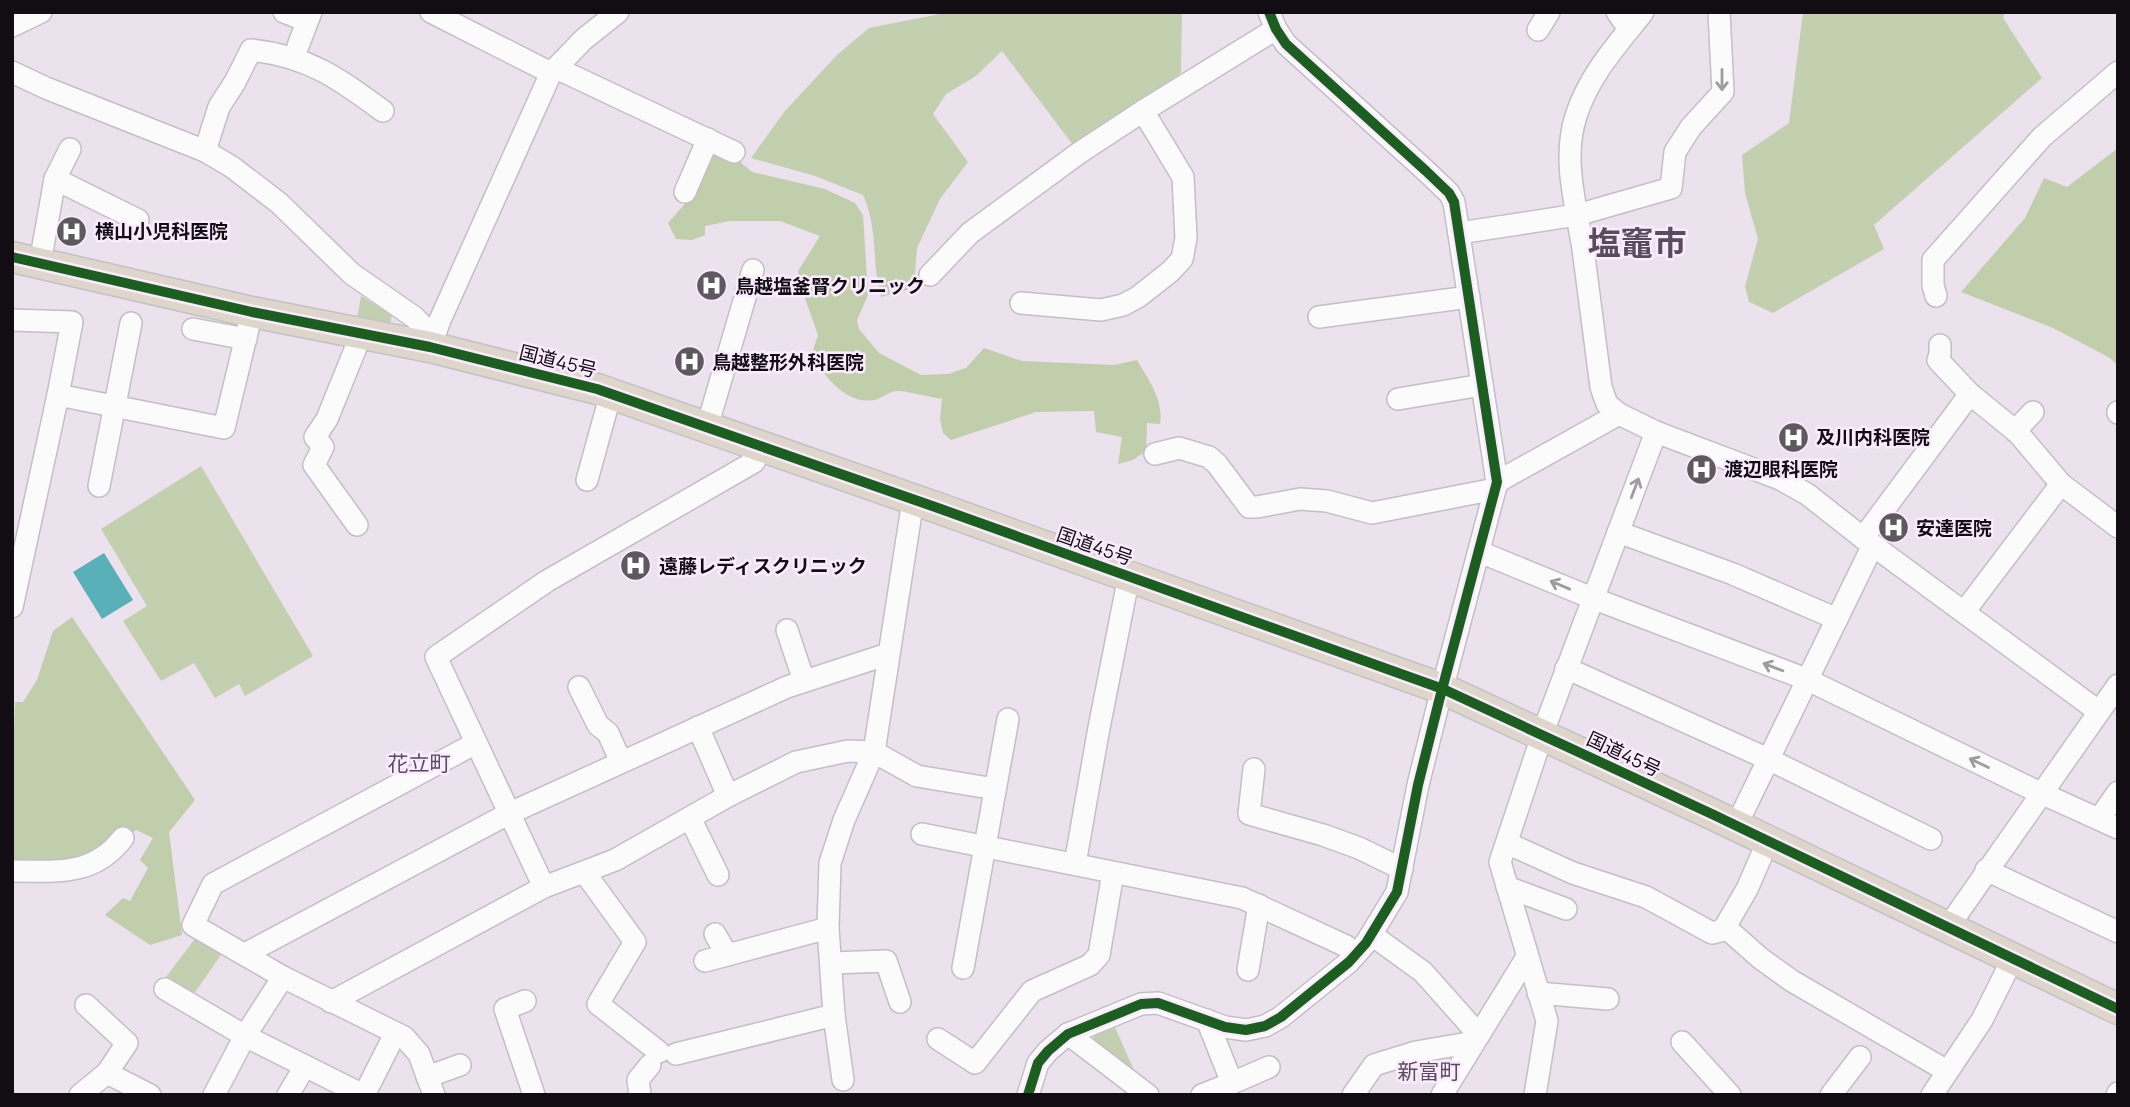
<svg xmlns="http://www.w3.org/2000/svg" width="2130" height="1107" font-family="Manrope,'Noto Sans JP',sans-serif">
  <rect width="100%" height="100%" fill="#ebe2ed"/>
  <g fill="#c3d0af">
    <path d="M950,12H1182L1181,73L1073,145L1002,51L976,76L946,94L933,114L968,162L940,199L917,248L914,288L881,297C871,262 879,231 863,195L815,176L751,158L784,112L837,55L869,28Z"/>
    <path d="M1803,12H2005L2003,18L2042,78L1874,225L1884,249L1773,313L1749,302L1745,286L1758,239L1745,193L1742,155L1789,123Z"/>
    <path d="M361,296L392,315L390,325L357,319Z"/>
    <path d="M201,466L313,656L245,696L239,684L215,698L194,663L161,681L123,621L147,606L101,529Z"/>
    <path d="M197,936L223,952L191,998L163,981Z"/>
    <path d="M1114,1025L1136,1075L1092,1043L1095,1034Z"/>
  </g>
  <g fill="#c1ceac">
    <path d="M2118,148V366L2110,358L2053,328L1961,292L2025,218L2044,178L2067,187Z"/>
    <path d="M712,150L739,161L752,172L825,189L855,203L863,215L868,295L857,320L859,329L879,353L921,375L948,374L966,368L984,348L1022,361L1114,365L1137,360C1148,379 1164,400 1160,424L1147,423L1146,451L1133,460L1118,464L1122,437L1096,432L1094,411L1036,412L951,440L943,433L940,419L942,399C928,397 913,392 899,391C890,390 883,398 874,400C845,405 826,376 811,356L818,335L801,287L798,271L820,236L780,221H730L705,226V235L692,240L676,239L668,223L691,197Z"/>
    <path d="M72,617L195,800L169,832L182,935L150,945L105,915L123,898L130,901L148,868L140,860L153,838L136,830L85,861L12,866V731L14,730L15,702H23L37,680L53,631Z"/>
  </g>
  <path fill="#5ab0b8" d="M104,553L133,600L102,619L73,572Z"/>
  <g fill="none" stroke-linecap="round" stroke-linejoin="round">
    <defs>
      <g id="minor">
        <path d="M284,12L307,21"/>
        <path d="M431,12L551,73"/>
        <path d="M1617,12L1629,29"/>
        <path d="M1643,12C1617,45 1589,75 1576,116C1562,159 1576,205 1583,249C1589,295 1595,341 1601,387L1607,404L1619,414L1656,432L1780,479L1807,494L1863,538L2098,711"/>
        <path d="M12,26L41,12"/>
        <path d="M1538,30L1549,12"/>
        <path d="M298,46L311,12"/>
        <path d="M556,68L734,152"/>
        <path d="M12,72L46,88L205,151L232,167L279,203L352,274L414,317L423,326L430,347"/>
        <path d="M205,151L219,107L235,82L251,50C308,56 338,78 383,111"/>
        <path d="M55,179L138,220"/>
        <path d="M685,192L708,139"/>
        <path d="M1459,233L1577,215L1671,188L1675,152L1691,127L1723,92L1719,12"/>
        <path d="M40,263L55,179L70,149"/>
        <path d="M930,275L970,233L1079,153L1143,111L1276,29"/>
        <path d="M1936,296L1933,285V260L2042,137L2118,72"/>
        <path d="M1021,303L1101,310L1123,305L1138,297L1171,271L1182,259L1186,238L1183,177L1143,111"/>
        <path d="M1319,317L1469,297"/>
        <path d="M12,320L72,322L58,395"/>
        <path d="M193,329L246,339"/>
        <path d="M1940,345V354L1938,360L1970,394L2018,433L2061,484L2118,527"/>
        <path d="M430,347L440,320L551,73L584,39L618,12"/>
        <path d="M1398,399L1482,385"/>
        <path d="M2118,412V413"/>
        <path d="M707,427L753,270"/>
        <path d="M2015,431L2033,412"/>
        <path d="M1155,454L1179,448L1209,457L1217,464L1249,507H1257L1300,499L1327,501L1372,513L1495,489"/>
        <path d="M587,480L611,393"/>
        <path d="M1497,482L1619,414"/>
        <path d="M99,486L131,323"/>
        <path d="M357,525L314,465L323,447L315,437L327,419L361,335"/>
        <path d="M1618,532L1733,574L1837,619"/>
        <path d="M1863,538L1970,394"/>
        <path d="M1480,552L1592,598L1806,679L2030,788L2118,828"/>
        <path d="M12,607L58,395L224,428L252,312"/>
        <path d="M1964,612L2061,484"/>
        <path d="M787,630L804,681"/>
        <path d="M1566,668L1768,759L1931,839"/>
        <path d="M579,687L598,725L608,733L621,762"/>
        <path d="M698,727L728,796"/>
        <path d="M1254,769L1249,814L1323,835L1359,848L1402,869"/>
        <path d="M690,818L718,875"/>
        <path d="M2099,819L2118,792"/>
        <path d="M1736,826L1873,545"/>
        <path d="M922,834L1242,898L1346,946L1355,955"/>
        <path d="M1507,843L1573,873L1646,897L1712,933L1720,931L1725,927L1747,889L1768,841"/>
        <path d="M1075,864L1098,733L1129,576"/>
        <path d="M1986,870L2118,932"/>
        <path d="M12,871C56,871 93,877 123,838"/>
        <path d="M585,873L635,942L598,1004L659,1052"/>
        <path d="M544,887L436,657L547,581L754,462L761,447"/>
        <path d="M1507,887L1566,909"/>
        <path d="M1725,927L1760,958L1792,981L1947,1071"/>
        <path d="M1948,927L2118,685"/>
        <path d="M715,934L727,955"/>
        <path d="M1372,935L1423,972L1479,1035"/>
        <path d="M245,954L508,814L787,687L888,654"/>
        <path d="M705,961L828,928"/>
        <path d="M831,963L886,961L900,1002"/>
        <path d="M963,968L1008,719"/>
        <path d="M1248,970L1259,905"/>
        <path d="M165,989L245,1036L363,1095"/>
        <path d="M1538,993L1608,999"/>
        <path d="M525,1001L505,1009L534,1095"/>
        <path d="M331,1002L544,887L615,860L728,796L796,762L848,751L874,752L917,776L995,789"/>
        <path d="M86,1005L127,1043L107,1073"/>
        <path d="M1068,1034L1148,1095"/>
        <path d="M938,1039L975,1063L1032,991L1090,965L1099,955L1113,873"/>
        <path d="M1682,1042L1730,1095"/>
        <path d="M676,1054L834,1015"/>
        <path d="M427,1077L460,1065"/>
        <path d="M843,1080L834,1015L828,928L830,863L844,820L874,752L913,500"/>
        <path d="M1232,1083L1269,1067"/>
        <path d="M80,1095L107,1073L150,1095"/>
        <path d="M214,1095L245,1036L283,977"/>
        <path d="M288,1095L305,1066"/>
        <path d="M364,1095L395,1034"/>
        <path d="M434,1095L419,1054L404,1037L283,977L193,925L213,884L476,743"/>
        <path d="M640,1095L638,1080L650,1065"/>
        <path d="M1028,1095L1038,1063L1048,1051L1068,1034L1141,1004L1158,1003L1225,1027L1246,1030L1265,1026L1281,1017L1349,962L1366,943L1397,892L1418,785L1439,701L1497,482L1454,202L1449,193L1426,171L1286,44L1276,29L1269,12"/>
        <path d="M1202,1095L1232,1083L1207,1020"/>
        <path d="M1353,1095L1374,1065L1416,1052L1474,1042"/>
        <path d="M1442,1095L1527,957"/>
        <path d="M1535,1095L1547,1021L1500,862L1546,724L1656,432"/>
        <path d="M1831,1095L1860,1057"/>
        <path d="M1932,1095L1982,1020L2013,958"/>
        <path d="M2117,1095L2118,1093"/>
      </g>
      <path id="highway" d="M12,257L252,312L430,347L597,389L938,508L1443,689L1714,815L2118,1009"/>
    </defs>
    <use href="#minor" stroke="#c4bec6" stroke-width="24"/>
    <use href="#highway" stroke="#c4c0c5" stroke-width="33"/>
    <use href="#minor" stroke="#fcfbfc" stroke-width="21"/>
    <use href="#highway" stroke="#dfd6cb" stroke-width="30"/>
    <defs>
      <g id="cycleway">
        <path d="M12,257L252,312L430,347L597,389L938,508L1443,689L1714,815L2118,1009"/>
        <path d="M1028,1095L1038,1063L1048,1051L1068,1034L1141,1004L1158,1003L1225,1027L1246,1030L1265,1026L1281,1017L1349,962L1366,943L1397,892L1418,785L1439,701L1497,482L1454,202L1449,193L1426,171L1286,44L1276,29L1269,12"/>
      </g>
    </defs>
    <use href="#cycleway" stroke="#fbebff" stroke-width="15"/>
    <use href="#cycleway" stroke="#1b5e20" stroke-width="10"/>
  </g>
  <defs><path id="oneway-shaft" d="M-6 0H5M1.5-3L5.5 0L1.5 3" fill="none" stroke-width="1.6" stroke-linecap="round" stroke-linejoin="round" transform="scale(1.75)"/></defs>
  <g stroke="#9e9c9f">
    <use href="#oneway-shaft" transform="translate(1722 80) rotate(90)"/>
    <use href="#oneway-shaft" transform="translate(1635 488) rotate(-69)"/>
    <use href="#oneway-shaft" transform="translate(1560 585) rotate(-157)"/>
    <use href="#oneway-shaft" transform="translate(1773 667) rotate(-159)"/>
    <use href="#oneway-shaft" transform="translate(1979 763) rotate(-154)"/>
  </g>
  <defs>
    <symbol id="hospital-disc" viewBox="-11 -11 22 22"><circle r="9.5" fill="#5e585f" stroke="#fbebff"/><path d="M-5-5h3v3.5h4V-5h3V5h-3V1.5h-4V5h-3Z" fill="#fff"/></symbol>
  </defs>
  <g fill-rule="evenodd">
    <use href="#hospital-disc" x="54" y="214" width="35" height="35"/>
    <use href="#hospital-disc" x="694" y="268" width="35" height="35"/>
    <use href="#hospital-disc" x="672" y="344" width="35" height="35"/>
    <use href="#hospital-disc" x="1776" y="420" width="35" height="35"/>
    <use href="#hospital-disc" x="1684" y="452" width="35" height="35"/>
    <use href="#hospital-disc" x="1876" y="510" width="35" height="35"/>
    <use href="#hospital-disc" x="618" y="548" width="35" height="35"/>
  </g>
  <g text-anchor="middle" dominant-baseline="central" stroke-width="5" stroke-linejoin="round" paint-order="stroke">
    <g font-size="19" font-weight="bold" fill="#120d13" stroke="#fbebff" text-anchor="start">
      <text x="95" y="231">横山小児科医院</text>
      <text x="735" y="286">鳥越塩釜腎クリニック</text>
      <text x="712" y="362">鳥越整形外科医院</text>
      <text x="1816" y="437">及川内科医院</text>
      <text x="1724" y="469">渡辺眼科医院</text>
      <text x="1916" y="528">安達医院</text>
      <text x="659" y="566">遠藤レディスクリニック</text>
    </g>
    <g font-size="19" fill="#120d13" stroke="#fbebff">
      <text transform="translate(558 361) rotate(14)">国道45号</text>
      <text transform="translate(1095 546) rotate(19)">国道45号</text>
      <text transform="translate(1624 754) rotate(25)">国道45号</text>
    </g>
    <g font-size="21" fill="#594c5c" stroke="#fbebff">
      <text x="419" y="763">花立町</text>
      <text x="1429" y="1071">新富町</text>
    </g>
    <g font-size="33" font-weight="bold" fill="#594c5c" stroke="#fbebff">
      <text x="1637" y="242">塩竈市</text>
    </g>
  </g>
  <rect width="2130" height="1107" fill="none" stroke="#120d13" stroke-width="28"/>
</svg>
